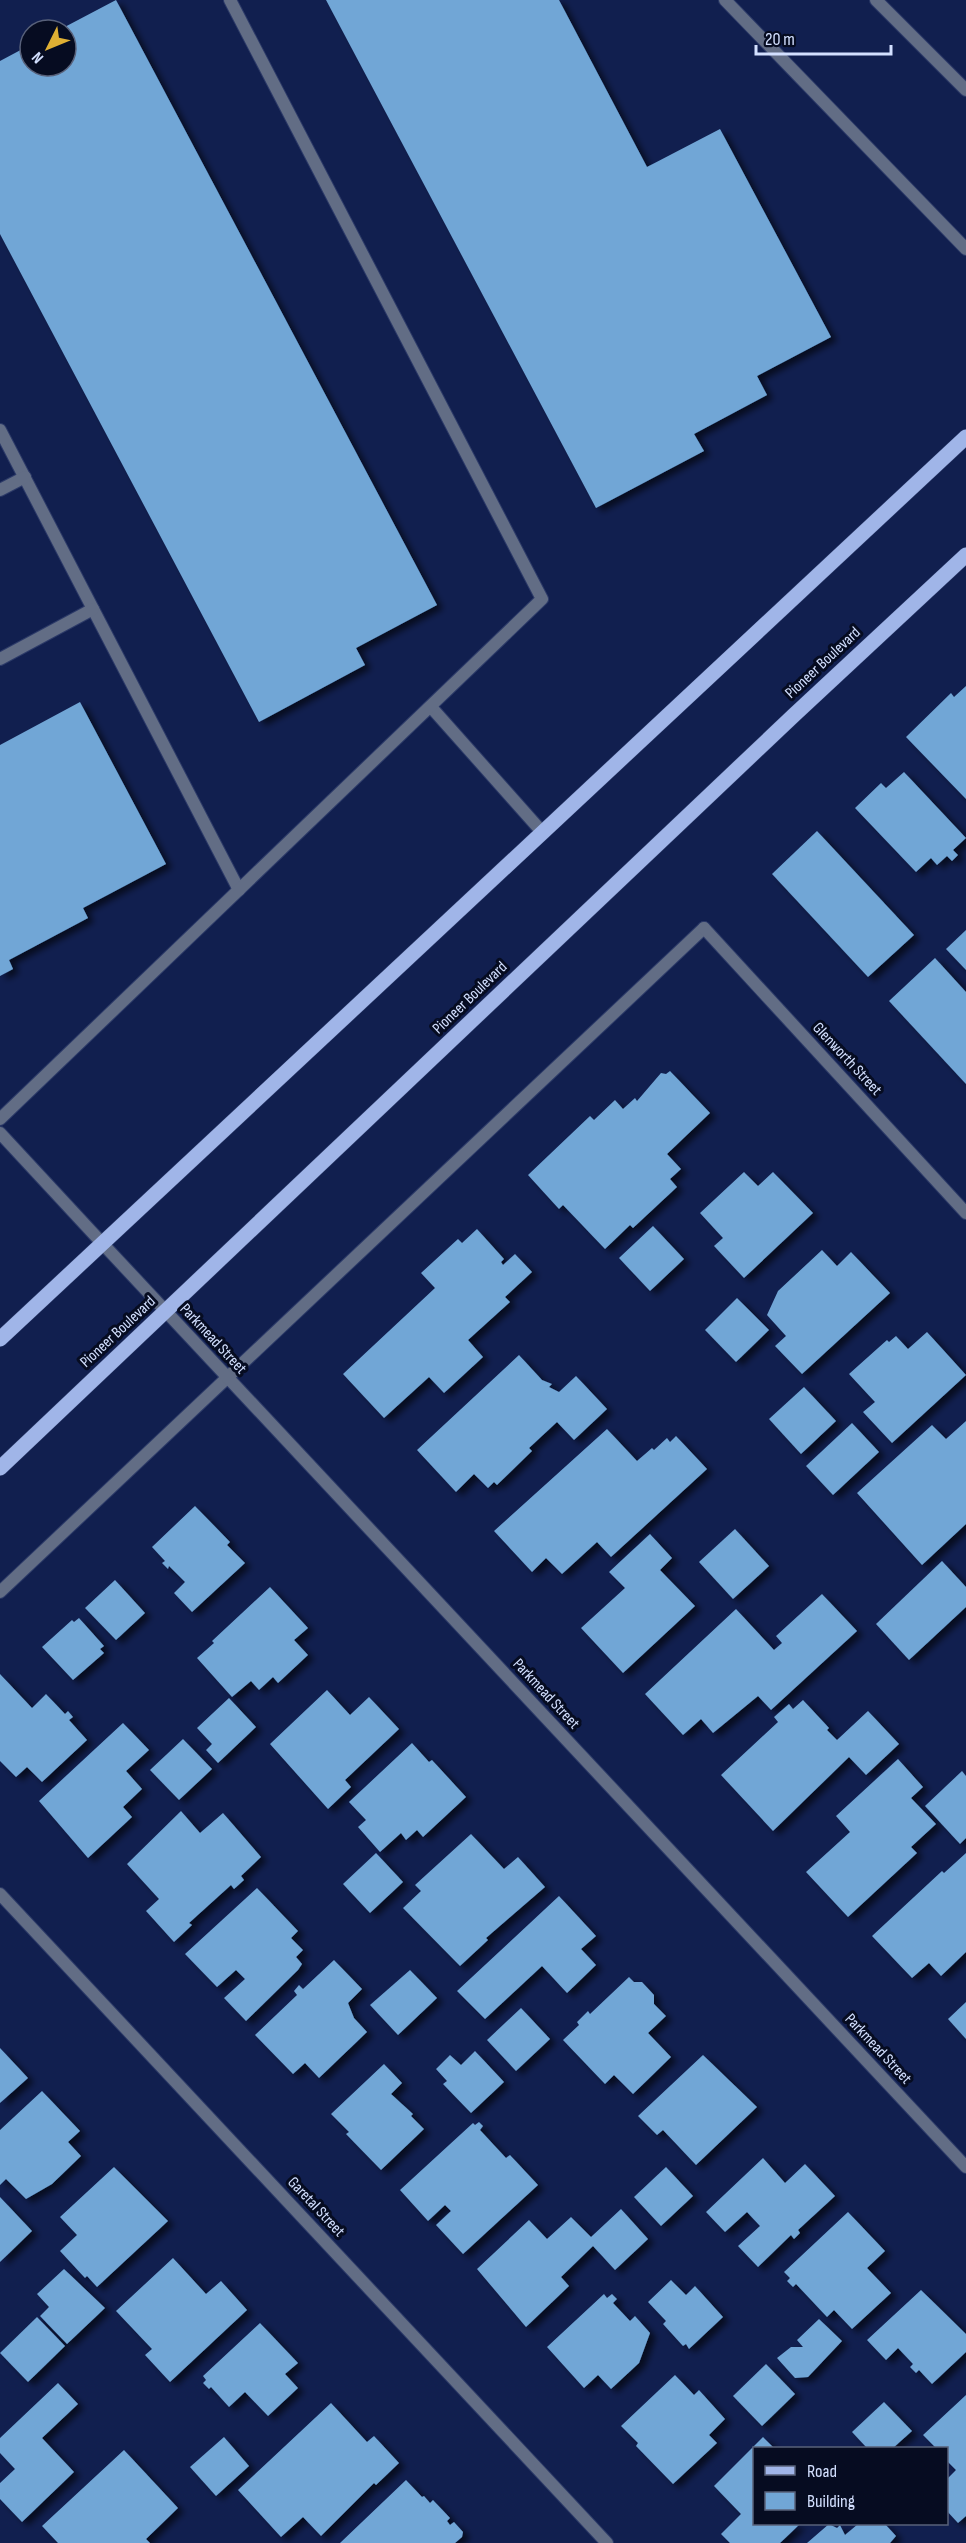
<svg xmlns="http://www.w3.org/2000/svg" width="966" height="2543" font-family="'Sofia Sans Condensed',sans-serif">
  <defs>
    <filter id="shadow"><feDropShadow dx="6" dy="4" stdDeviation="3" flood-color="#0009"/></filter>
  </defs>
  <rect width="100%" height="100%" fill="#111f4f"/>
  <g fill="#71a6d6" filter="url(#shadow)">
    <path d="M116,0L437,605L356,648L365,665L259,722L0,234V61L30,45V66H66V30H59Z"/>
    <path d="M326,0H559L647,167L720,129L831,337L757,376L767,395L694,434L704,451L596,508Z"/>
    <path d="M966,686V799L906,737L951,693L954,697Z"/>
    <path d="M80,702L166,864L83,908L88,918L9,960L13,969L0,976V745Z"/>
    <path d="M904,772L966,838L953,850L958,855L952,861L947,856L937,865L931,858L916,872L855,808L881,783L886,788Z"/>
    <path d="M817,831L914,935L868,977L772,874Z"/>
    <path d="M966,930V970L946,949Z"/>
    <path d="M935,958L966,992V1084L889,1001Z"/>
    <path d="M670,1071L710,1113L667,1154L681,1169L670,1179L677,1187L633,1228L630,1225L605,1249L563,1205L559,1209L528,1175L590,1116L594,1120L615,1100L623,1109L635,1098L637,1101L661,1073L666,1074Z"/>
    <path d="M744,1172L758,1186L773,1172L813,1213L744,1278L714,1246L723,1238L700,1213Z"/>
    <path d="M653,1226L684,1259L650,1291L619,1258Z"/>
    <path d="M477,1229L504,1259L501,1262L503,1265L515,1254L532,1272L505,1297L510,1302L468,1340L483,1357L444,1393L429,1377L384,1418L343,1374L435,1288L421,1273L458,1239L462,1243Z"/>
    <path d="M822,1250L837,1266L851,1252L890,1293L802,1374L775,1346L786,1336L767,1315L778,1291Z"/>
    <path d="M737,1298L769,1330L736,1362L705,1330Z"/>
    <path d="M927,1332L966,1375L892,1443L863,1412L875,1402L849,1374L887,1340L889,1342L896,1336L908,1349Z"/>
    <path d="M519,1355L542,1380L552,1384L549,1387L559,1392L576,1376L607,1409L574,1440L557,1422L529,1448L532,1451L497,1485L494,1482L488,1488L474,1474L456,1492L417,1450Z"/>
    <path d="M804,1387L836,1421L801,1454L769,1419Z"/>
    <path d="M966,1421V1524L922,1565L857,1493L932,1425L946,1439Z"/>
    <path d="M852,1423L879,1452L833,1495L806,1466Z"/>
    <path d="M607,1429L637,1461L652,1448L654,1450L667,1438L670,1442L676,1436L707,1469L611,1557L597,1542L562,1574L546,1558L532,1572L494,1531Z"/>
    <path d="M195,1506L230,1542L227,1545L245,1563L192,1612L174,1593L185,1582L169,1566L168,1569L162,1563L165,1561L152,1547Z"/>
    <path d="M735,1529L769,1566L733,1599L699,1562Z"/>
    <path d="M650,1534L672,1558L660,1570L695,1606L623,1673L581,1628L625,1588L609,1572Z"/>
    <path d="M942,1561L966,1587V1607L909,1660L876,1624Z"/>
    <path d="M115,1580L145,1613L116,1640L85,1608Z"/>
    <path d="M270,1587L308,1628L294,1640L308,1655L278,1683L273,1677L259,1690L251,1681L232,1697L197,1658L214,1643L212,1641Z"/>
    <path d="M822,1594L857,1631L771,1710L758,1696L713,1733L701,1719L683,1735L645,1694L736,1609L774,1650L782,1643L776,1636Z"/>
    <path d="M79,1618L104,1646L100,1649L104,1653L73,1680L42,1647L72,1620L74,1622Z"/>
    <path d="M0,1674L32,1708L46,1694L65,1714L68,1711L73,1717L69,1720L87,1740L42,1782L27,1767L16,1777L0,1761Z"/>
    <path d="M327,1690L350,1715L369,1697L399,1729L345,1780L351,1787L328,1809L270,1744Z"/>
    <path d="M229,1698L256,1727L218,1763L206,1750L212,1744L197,1728Z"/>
    <path d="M803,1700L829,1728L827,1730L837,1740L868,1711L899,1744L866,1775L849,1757L773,1831L721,1775L778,1722L774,1717L789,1704L793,1709Z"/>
    <path d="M123,1723L149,1750L126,1771L142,1789L123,1807L132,1817L88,1858L39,1801Z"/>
    <path d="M183,1739L212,1769L179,1800L150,1770Z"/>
    <path d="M412,1743L429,1762L432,1760L466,1797L423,1837L417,1830L406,1840L401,1833L380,1852L358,1827L366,1820L349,1802Z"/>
    <path d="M898,1759L923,1787L911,1798L936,1824L911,1847L917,1853L848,1917L806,1872L850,1832L836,1816Z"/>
    <path d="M962,1771L966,1776V1838L960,1844L925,1806Z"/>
    <path d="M181,1811L200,1833L223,1813L261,1857L241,1876L244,1880L234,1889L231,1885L189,1923L192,1925L174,1942L146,1911L159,1899L127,1864Z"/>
    <path d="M471,1834L504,1869L518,1857L545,1887L486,1938L488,1940L460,1966L403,1908L421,1891L415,1885Z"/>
    <path d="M376,1853L403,1882L370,1913L343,1884Z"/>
    <path d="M966,1853V1952L941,1976L929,1963L912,1978L872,1936L942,1871L944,1873Z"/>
    <path d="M257,1888L298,1931L291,1938L303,1950L296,1957L302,1964L298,1970L246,2021L224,1998L245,1979L236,1970L217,1987L185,1954Z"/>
    <path d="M559,1896L596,1936L581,1949L596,1965L567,1993L542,1966L485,2019L457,1991Z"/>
    <path d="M334,1960L362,1989L348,2003L354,2018L367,2032L319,2078L305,2063L293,2074L255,2035L297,1995L294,1991L299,1985L303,1989Z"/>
    <path d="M410,1970L437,1998L398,2035L370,2005Z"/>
    <path d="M629,1977L634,1982H642L654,1995V2004L666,2016L648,2033L671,2057L633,2094L614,2075L605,2084L563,2040L579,2025L577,2022L588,2011L590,2014Z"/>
    <path d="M966,2002V2039L948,2019Z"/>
    <path d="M521,2008L550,2039L516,2071L487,2040Z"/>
    <path d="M0,2048L28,2078L0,2103Z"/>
    <path d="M475,2051L504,2082L471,2113L443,2084L447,2081L436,2069L450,2055L461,2065Z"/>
    <path d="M703,2055L757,2107L696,2165L663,2130L657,2135L638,2116Z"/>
    <path d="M384,2064L402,2083L391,2094L413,2114L411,2116L424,2129L381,2170L346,2134L349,2132L331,2114Z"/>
    <path d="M42,2091L80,2131L68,2142L81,2156L52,2184L26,2199L6,2179L0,2185V2130Z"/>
    <path d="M479,2122L483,2126L480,2130L506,2158L510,2155L538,2185L463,2254L436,2225L451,2211L445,2205L428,2221L400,2190L473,2123L475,2125Z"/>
    <path d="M763,2158L785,2183L805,2164L835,2196L798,2230L800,2233L794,2239L791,2235L758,2267L738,2246L760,2226L747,2212L725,2232L706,2212Z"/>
    <path d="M114,2167L168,2221L97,2287L87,2276L85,2278L60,2251L77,2235L60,2217Z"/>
    <path d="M666,2167L693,2196L661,2226L634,2197Z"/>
    <path d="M0,2197L32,2231L0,2262Z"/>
    <path d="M621,2209L648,2239L615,2270L593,2246L561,2277L569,2286L526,2327L477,2269L529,2220L547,2239L571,2217L591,2237Z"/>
    <path d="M848,2212L885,2251L867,2268L891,2293L852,2329L834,2310L827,2317L796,2284L793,2287L787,2281L790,2278L784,2272Z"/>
    <path d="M173,2258L206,2294L221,2281L247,2310L170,2382L145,2355L152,2349L116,2311Z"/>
    <path d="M64,2269L105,2308L67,2344L40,2316L49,2307L37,2294Z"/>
    <path d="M671,2280L686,2295L695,2286L723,2317L689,2349L686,2344L683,2346L663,2324L666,2321L648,2302Z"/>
    <path d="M921,2290L966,2334V2352L932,2384L919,2370L916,2373L910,2367L913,2364L898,2348L886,2360L867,2340Z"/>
    <path d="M604,2294L607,2298L612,2294L617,2299L613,2303L630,2321L635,2316L650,2333L639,2363L611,2389L598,2375L584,2388L547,2347Z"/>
    <path d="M37,2317L65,2346L28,2382L0,2353Z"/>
    <path d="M819,2319L842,2341L808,2377L795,2378L777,2358L791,2347H803L797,2340Z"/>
    <path d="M260,2323L298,2363L285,2374L298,2388L268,2416L245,2392L229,2407L211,2387L209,2389L203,2383L206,2380L203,2376Z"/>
    <path d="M766,2364L795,2394L762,2426L733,2396Z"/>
    <path d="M675,2375L694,2395L699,2390L725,2419L709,2435L717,2443L673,2484L636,2446L638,2443L621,2426Z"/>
    <path d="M58,2383L78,2404L42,2438L74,2472L22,2522L0,2499V2483L15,2469L0,2453V2438Z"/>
    <path d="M966,2395V2516L958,2523L946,2510V2480L956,2470L946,2460V2448H936L923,2435Z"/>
    <path d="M884,2402L912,2431L893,2448H867L852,2432Z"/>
    <path d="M331,2403L367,2442L374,2436L399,2463L376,2485L374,2483L321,2536L303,2517L281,2537L238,2490Z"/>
    <path d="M224,2437L249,2466L216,2496L190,2467Z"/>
    <path d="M763,2437L774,2448H754V2524H800L780,2543H730L721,2534L741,2514L714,2486Z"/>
    <path d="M124,2450L178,2508L146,2539L150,2543H58L42,2526Z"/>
    <path d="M406,2480L422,2497L424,2496L430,2503L433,2500L450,2518L447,2521L450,2525L454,2522L463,2532L462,2537L455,2543H340Z"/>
    <path d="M829,2524L837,2528L840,2525L845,2535L858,2524H885L896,2536L890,2543H807Z"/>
  </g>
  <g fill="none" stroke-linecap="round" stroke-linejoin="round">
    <defs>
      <g id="service">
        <path d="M725,0L966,249"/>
        <path d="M876,0L966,90"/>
        <path d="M0,430L239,890"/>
        <path d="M0,490L25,477"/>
        <path d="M0,659L93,609"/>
        <path d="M431,707L543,833"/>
        <path d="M0,1119L542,599L230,0"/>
        <path d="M0,1133L102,1243"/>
        <path d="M0,1592L704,928"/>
      </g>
      <g id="minor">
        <path d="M704,928L966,1213"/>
        <path d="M102,1243L966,2167"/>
        <path d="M0,1894L607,2543"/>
      </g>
      <g id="primary">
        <path d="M0,1339L966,437"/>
        <path d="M0,1468L793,716L966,555"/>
      </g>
    </defs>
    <use href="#service" stroke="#2c3a68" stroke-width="14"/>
    <use href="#minor" stroke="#2c3a68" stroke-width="14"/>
    <use href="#primary" stroke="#2c3a68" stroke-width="16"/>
    <use href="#service" stroke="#626d85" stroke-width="12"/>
    <use href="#minor" stroke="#626d85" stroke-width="12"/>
    <use href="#primary" stroke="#a0b5e8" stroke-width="15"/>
  </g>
  <g text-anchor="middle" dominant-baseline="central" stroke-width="6" stroke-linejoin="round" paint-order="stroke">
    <g font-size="16" fill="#d3e0ff" stroke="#060c21">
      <text transform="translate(823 663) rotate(-43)">Pioneer Boulevard</text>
      <text transform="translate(470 998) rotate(-44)">Pioneer Boulevard</text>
      <text transform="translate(847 1059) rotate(47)">Glenworth Street</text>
      <text transform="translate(118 1332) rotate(-43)">Pioneer Boulevard</text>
      <text transform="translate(213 1339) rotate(47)">Parkmead Street</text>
      <text transform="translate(546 1694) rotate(47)">Parkmead Street</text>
      <text transform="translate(878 2049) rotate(47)">Parkmead Street</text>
      <text transform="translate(316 2207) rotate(47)">Garetal Street</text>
    </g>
  </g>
  <rect x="753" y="2447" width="195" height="78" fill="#060c21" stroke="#58617a" stroke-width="1.5"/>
  <rect x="765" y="2466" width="30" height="9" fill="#a0b5e8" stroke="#58617a" stroke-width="1.5"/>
  <text x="807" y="2477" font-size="18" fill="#d3e0ff">Road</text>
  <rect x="765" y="2492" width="30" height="18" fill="#71a6d6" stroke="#58617a" stroke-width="1.5"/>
  <text x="807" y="2507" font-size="18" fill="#d3e0ff">Building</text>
  <g transform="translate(48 48) rotate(227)"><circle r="28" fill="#060c21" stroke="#58617a" stroke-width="1.5"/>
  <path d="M0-4.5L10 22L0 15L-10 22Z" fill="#dfb034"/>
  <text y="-9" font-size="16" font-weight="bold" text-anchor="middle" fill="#d3e0ff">N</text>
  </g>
  <path d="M756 45v9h135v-9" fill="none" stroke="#d3e0ff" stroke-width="3"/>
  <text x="765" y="45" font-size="18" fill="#d3e0ff" stroke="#060c21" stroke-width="4.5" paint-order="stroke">20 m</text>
</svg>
